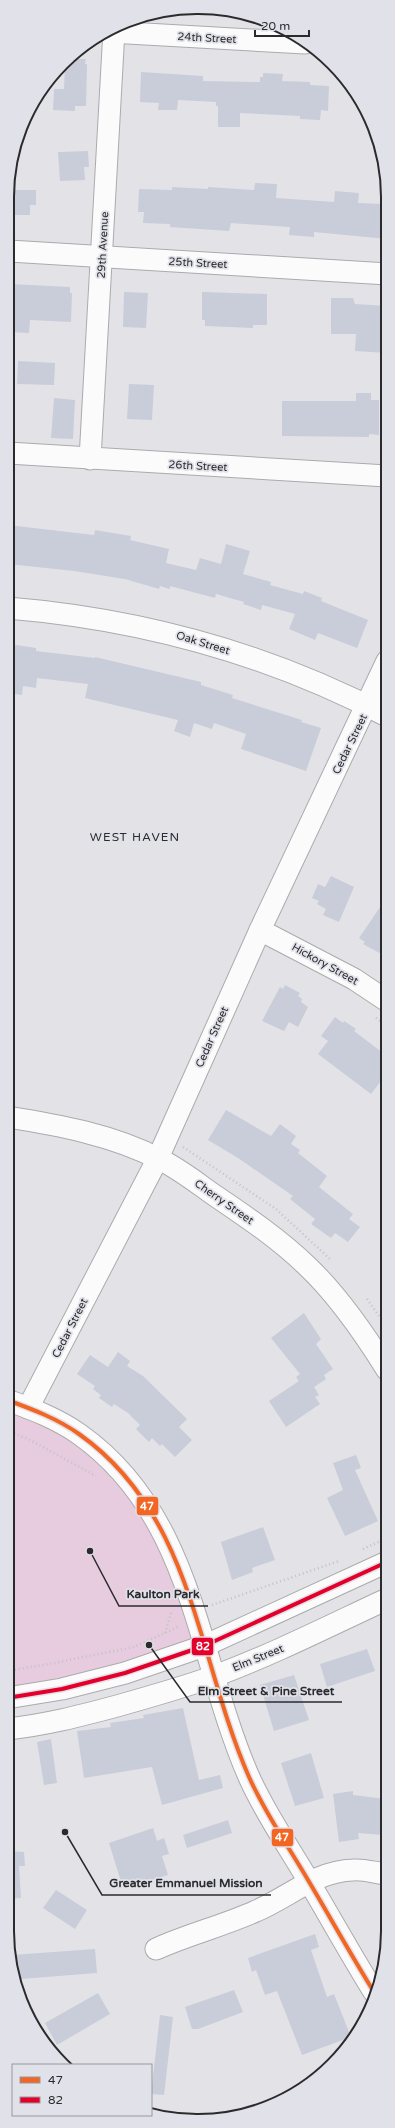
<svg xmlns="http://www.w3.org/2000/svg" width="395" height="2128" font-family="'Varela Round',sans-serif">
  <rect width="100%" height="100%" fill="#e3e3e7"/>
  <path fill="#e7cbde" d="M7,1400L61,1423L126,1478L204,1646L7,1698Z"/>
  <g fill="#c8cdd9">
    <path d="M71,59H86L85,64H87L86,106H75V111L53,110L54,89H64L65,66Z"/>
    <path d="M141,72L203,76V81L260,82V77H263V73L283,74L282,81L310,82V85L329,86L328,111L321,110L320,120L300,119V116L240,113V127H218V106H216V102L178,100L177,110H158L159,103L140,102Z"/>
    <path d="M88,151L89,167H84L85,180L60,181L58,152Z"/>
    <path d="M255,183L277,184L276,198L334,202L335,191L359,193L358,203L384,204V210H388L387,239L314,232V237L289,235L290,227L231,223L229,231L170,227V224L143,223L144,212H138L139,189L172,190V187L208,189V187L254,190Z"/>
    <path d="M13,190H36V205H30V215H12Z"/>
    <path d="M10,284L70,287V293H72L71,322L30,320L29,333L8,332Z"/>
    <path d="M124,292L148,293L146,328L123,327Z"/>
    <path d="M202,292L267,294V325H253V328L205,326V320H202Z"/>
    <path d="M331,298H353L355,304L387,306V353L355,351L356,334H331Z"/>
    <path d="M18,361L55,363L54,385L17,384Z"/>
    <path d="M129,384L154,385L152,420L127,419Z"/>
    <path d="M356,393H371V400H379V435L369,434V437L282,436V401H356Z"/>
    <path d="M54,398L75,400L73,439L51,438Z"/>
    <path d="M8,525L94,535L95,530L131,536L130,540L169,549L166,563L196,570L200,558L221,564L226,544L250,551L243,574L271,582L270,585L303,594L304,591L322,598L321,601L368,620L357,648L318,633L315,640L289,629L295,614L262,605L261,610L243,604L244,602L216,594L215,598L170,586V589L160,586L159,589L125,579L74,571L8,564Z"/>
    <path d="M10,644L36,648V651L95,658V657L201,682V685L233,695L232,698L302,720L301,722L321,728L306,771L241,749L246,734L214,723L212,729L194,723L190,737L174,731L178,720L85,698L88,684L37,678L36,688L23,686L22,695L8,693Z"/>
    <path d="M331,876L354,887L339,922L323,915L326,909L317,904L319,901L312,898L318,884L325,887Z"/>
    <path d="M387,897V957L363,944L365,942L359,938Z"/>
    <path d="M285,985L300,993L298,996L302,999L301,1002L308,1007L298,1027L289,1022L284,1031L262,1021L280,987L283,989Z"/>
    <path d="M335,1017L343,1023L344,1021L356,1029L354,1031L387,1056V1073L371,1094L318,1054L328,1041L321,1036Z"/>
    <path d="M226,1110L271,1136L280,1124L296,1136L291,1144L300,1150L298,1153L327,1176L319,1187L353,1214L349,1219L360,1227L348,1242L335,1233L331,1238L311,1224L315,1219L290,1199L293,1196L238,1158L208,1140Z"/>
    <path d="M304,1313L321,1339L316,1344L333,1369L324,1375L326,1379L314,1387L319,1395L315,1397L320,1404L286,1427L269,1401L299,1381L296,1377L300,1374L271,1338Z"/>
    <path d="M118,1352L130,1361L127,1366L143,1376L187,1419L179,1427L192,1440L175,1457L162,1444L160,1446L152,1438L149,1442L136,1429L140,1425L128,1413L114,1404L112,1407L99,1398L101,1395L93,1389L95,1386L77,1374L90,1355L108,1367Z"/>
    <path d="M356,1455L361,1468L355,1470L378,1521L345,1536L327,1498L343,1490L333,1463Z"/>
    <path d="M263,1527L275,1560L252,1568L253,1572L232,1580L221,1542Z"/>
    <path d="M367,1649L375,1671L327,1687L320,1664Z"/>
    <path d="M294,1675L309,1720L274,1731L260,1685Z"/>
    <path d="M183,1708L199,1780L220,1775L223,1788L162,1805L152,1767L84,1778L77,1731L111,1727L110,1723L144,1718L143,1715Z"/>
    <path d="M51,1739L57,1783L44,1785L37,1742Z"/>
    <path d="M311,1753L324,1798L295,1806L281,1763Z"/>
    <path d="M353,1791V1795L386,1799L383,1835L358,1833L359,1839L339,1842L333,1794Z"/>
    <path d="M228,1820L232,1833L187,1848L183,1835Z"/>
    <path d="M153,1828L157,1841L164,1838L169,1854L162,1856L168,1875L123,1888L109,1843Z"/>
    <path d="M7,1851L24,1852L25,1866H19L21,1898L7,1899Z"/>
    <path d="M56,1890L87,1910L75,1929L43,1908Z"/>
    <path d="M315,1934L319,1947L311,1950L327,1997L334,1994L351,2037L302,2055L277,1991L265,1995L256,1970L252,1972L248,1958Z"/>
    <path d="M95,1949L97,1973L21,1979L14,1967L12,1955Z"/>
    <path d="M234,1990L243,2012L198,2029H192L185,2007Z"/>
    <path d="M98,1993L110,2014L57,2045L45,2023Z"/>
    <path d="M160,2015L173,2017L164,2095L151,2094Z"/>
  </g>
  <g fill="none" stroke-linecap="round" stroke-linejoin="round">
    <defs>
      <g id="minor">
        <path d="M110,32L305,43"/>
        <path d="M9,251L388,274"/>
        <path d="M8,453L387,476"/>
        <path d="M90,459L114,30"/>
        <path d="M8,608C140,619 269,654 387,716"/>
        <path d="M260,930L354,979L387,1001"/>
        <path d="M8,1117C58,1125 113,1135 159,1159C180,1169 198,1184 217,1197C248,1218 279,1239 306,1265C338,1295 364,1333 387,1370"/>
        <path d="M7,1400C32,1409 58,1419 79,1434C194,1515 197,1659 249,1777C265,1813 288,1846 308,1880C330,1917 351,1955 374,1992"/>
        <path d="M28,1408L158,1158L260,930L387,661"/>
        <path d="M7,1698L62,1689L125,1673L204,1646L387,1562"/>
        <path d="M7,1729C45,1725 80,1716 117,1706C149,1697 181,1688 212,1677C272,1655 329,1626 387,1599"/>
        <path d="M156,1949C189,1934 223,1926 256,1911C289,1897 316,1871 353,1870C364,1869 376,1873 386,1874"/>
      </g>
    </defs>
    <use href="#minor" stroke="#ababae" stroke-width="23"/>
    <g stroke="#c3c3c3" stroke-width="2.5" stroke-dasharray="1 3" stroke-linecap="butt">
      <path d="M376,1018L387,1026"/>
      <path d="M183,1147L276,1209L331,1260"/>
      <path d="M367,1299L387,1327"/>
      <path d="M383,1389L387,1395"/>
      <path d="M7,1430L30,1440L96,1476"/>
      <path d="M363,1549L387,1538"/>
      <path d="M212,1605L339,1561"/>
      <path d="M165,1633L172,1610"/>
      <path d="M7,1671L54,1663L134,1647L180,1626"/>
    </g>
    <use href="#minor" stroke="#fbfbfb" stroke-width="21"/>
    <defs>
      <path id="bus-1" d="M7,1400C32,1409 58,1419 79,1434C194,1515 197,1659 249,1777C265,1813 288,1846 308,1880C330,1917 351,1955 374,1992"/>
      <path id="bus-2" d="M7,1698L62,1689L125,1673L204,1646L387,1562"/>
    </defs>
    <use href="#bus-1" stroke="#e1e1e9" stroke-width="7"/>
    <use href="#bus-2" stroke="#e1e1e9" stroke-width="7"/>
    <use href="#bus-1" stroke="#f26522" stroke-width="4"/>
    <use href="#bus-2" stroke="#e4002b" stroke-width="4"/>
  </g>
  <g text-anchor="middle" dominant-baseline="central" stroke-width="3.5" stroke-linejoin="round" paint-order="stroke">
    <g font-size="11" fill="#2b2b2e" stroke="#e1e1e9">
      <text transform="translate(207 38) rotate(3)">24th Street</text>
      <text transform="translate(103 245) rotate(-87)">29th Avenue</text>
      <text transform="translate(198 263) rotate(3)">25th Street</text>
      <text transform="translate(198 466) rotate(3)">26th Street</text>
      <text transform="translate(203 643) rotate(17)">Oak Street</text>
      <text transform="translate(350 744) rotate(-64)">Cedar Street</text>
      <text transform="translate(325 964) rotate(29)">Hickory Street</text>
      <text transform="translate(212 1037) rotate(-66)">Cedar Street</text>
      <text transform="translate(224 1202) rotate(35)">Cherry Street</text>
      <text transform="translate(70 1328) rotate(-63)">Cedar Street</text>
      <text transform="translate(258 1658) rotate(-22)">Elm Street</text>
    </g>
    <g font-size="12" letter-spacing="1" fill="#2b2b2e" stroke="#e1e1e9">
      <text x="135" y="837">WEST HAVEN</text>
    </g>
  </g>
  <path d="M0 0H395V2128H0ZM197 14H198A183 183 0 0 1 381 197V1931A183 183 0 0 1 198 2114H197A183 183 0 0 1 14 1931V197A183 183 0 0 1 197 14Z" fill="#e1e1e9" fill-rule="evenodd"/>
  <path fill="none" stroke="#2b2b2e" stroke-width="2" d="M197 14H198A183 183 0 0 1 381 197V1931A183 183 0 0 1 198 2114H197A183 183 0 0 1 14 1931V197A183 183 0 0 1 197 14Z"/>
  <path fill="none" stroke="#2b2b2e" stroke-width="1.5" d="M90 1551L119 1606H208M149 1645L190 1702H342M65 1832L102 1895H271"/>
  <g fill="#2b2b2e" stroke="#e1e1e9" stroke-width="1.5">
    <circle cx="90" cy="1551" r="4"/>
    <circle cx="149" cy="1645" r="4"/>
    <circle cx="65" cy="1832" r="4"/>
  </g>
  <g font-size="12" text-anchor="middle" font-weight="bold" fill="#2b2b2e" stroke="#e1e1e9" stroke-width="3.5" stroke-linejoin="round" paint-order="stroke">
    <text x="163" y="1598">Kaulton Park</text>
    <text x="266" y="1695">Elm Street &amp; Pine Street</text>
    <text x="186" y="1887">Greater Emmanuel Mission</text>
  </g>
  <g stroke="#e1e1e9" stroke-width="1.5">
    <rect x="136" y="1496" width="23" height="20" rx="4" fill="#f26522"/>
    <rect x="191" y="1637" width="23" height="19" rx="4" fill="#e4002b"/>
    <rect x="271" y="1828" width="23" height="19" rx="4" fill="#f26522"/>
  </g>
  <g font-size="11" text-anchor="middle" font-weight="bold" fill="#fff">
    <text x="147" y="1510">47</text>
    <text x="203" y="1650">82</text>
    <text x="282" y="1841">47</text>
  </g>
  <rect x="12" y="2064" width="140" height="52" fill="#e1e1e9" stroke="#98989e"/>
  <rect x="20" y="2077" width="20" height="6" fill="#f26522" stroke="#98989e"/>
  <text x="48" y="2084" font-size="12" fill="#2b2b2e">47</text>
  <rect x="20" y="2097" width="20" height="6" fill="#e4002b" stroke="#98989e"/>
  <text x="48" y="2104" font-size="12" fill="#2b2b2e">82</text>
  <path d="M255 30v6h54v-6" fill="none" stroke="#2b2b2e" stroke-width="2"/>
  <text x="261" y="30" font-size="12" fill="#2b2b2e" stroke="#e1e1e9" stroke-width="3" paint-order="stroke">20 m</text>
</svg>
